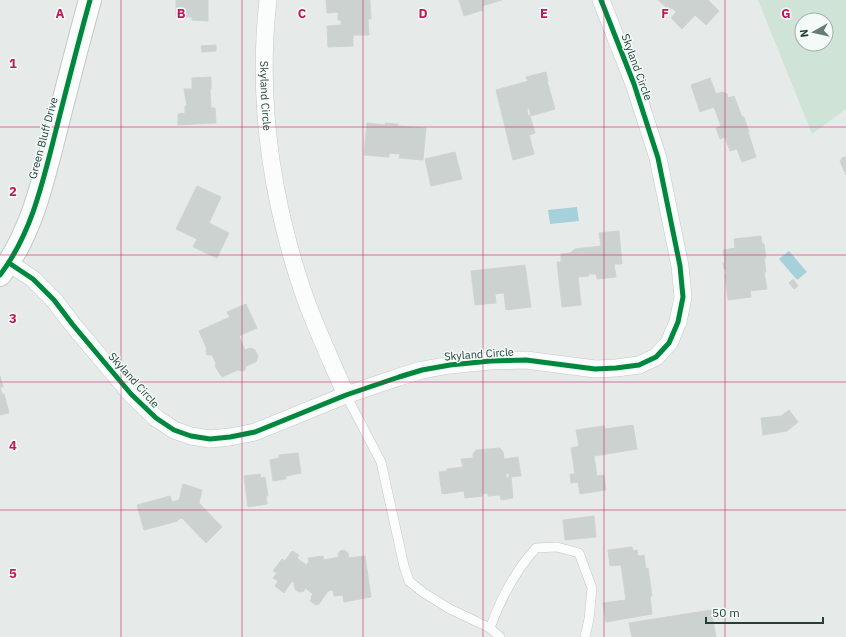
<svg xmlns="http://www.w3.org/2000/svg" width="846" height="637" font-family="'IBM Plex Sans',sans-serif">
  <rect width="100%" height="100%" fill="#e6ebe9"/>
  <path fill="#cfe4d6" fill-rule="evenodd" d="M758,0H846V109L812,134ZM802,20H826V44H802Z"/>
  <g fill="#a6d0da">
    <path d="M577,207L579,221L550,224L548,210Z"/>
    <path d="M789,251L807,272L797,280L779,259Z"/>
  </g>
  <g fill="#ccd2d0" stroke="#ced4d2">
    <path d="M176,0H208V21L192,20V17L176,16Z"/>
    <path d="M326,0H370L371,19H368L369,35H353V46L328,47L327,26L341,25V20H338V12L327,13Z"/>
    <path d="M459,0H502L482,6L483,10L464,16Z"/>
    <path d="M658,0H708L719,11L706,25L695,15L682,29L671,18L676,12L672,8L669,10Z"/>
    <path d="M216,45V51L202,52L201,46Z"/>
    <path d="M546,72L548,81H547L555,109L531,116L529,108L527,109L528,115L530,116L535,133L529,135L534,154L513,160L496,90L528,81L526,77Z"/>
    <path d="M211,77V89H210L211,108H215L216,123L178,125V114L185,113V106H187L184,89H192V78Z"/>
    <path d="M710,78L716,94L722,92L727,94L728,98L734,96L742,117H744L749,132H748L756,157L742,162L737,149L730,151L725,137L720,139L716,128L721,126L714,107L700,112L691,85Z"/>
    <path d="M367,123L385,125V123L398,124V126L426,128L423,160L399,158L400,154L389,153V157L364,155Z"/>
    <path d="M455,152L462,179L431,186L425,159Z"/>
    <path d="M845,157H846V175L840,161L842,158Z"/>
    <path d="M197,186L221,197L209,223L229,233L217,258L193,247L197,239L176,229Z"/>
    <path d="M619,231L622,264H614L616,277L597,279L596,274H588L589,276L578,277L581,305L562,307L557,262H561V254L570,253L575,249L601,246L599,233Z"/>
    <path d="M761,236L762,244H764L766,258H764L766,272H764L767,289L750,291L751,297L728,300L725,275L726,274V269H724L723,263L725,262L723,250L735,248L734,239Z"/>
    <path d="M525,265L531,307L506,310L504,293L495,294L496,303L475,305L471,271Z"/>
    <path d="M793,279L798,286L794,289L789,283Z"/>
    <path d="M246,304L257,328L239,336L245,350L250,348L255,350L258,356L256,362L246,366L245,370L241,371L238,370L222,377L215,366L216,363L212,355H207L206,351L207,349L199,331L230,317L227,312Z"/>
    <path d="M0,376L3,387H0L2,394H4L9,413L0,415Z"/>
    <path d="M789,410L798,422L787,431L763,435L761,418L781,416Z"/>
    <path d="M633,425L637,449L594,456L597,476L604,475L606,490L580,494L578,482L571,483L570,474H575L571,448L579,446L576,430L604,426L605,429Z"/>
    <path d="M500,448L503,452L504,459L518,457L521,476L509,477V473L506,474V478L511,477L513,498L501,500L500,495L488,496V493L482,494V496L465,498L464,491L442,494L439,472L447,471V469L463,467L461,459L473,458V454L476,450Z"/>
    <path d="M298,453L301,473L286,476V479L273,481L270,460L279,458V455Z"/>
    <path d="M260,474L261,478L265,477L268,496H266L267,504L248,507L244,476Z"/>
    <path d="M183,484L202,490L199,503L222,527L206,543L182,518L177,520L178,521L144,530L137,505L170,496L172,502L179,500Z"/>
    <path d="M594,516L596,537L565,540L563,520Z"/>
    <path d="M632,547L633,551L637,550L638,556L644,555L646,569L648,568L652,596H650L652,614L606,622L603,603L626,600L621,565L610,566L608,550Z"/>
    <path d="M344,550L348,553L349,558L365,556L371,597L344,602L343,595L334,596L333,590L328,591L319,604L316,605L310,601L312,598L311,597L313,594L305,588L304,591L299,592L295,589L294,583L292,581L284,593L275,586L278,581L273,578L277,573L273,571L282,559L285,561L292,551L299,555L297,558L306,565L309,562L308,558L323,556L324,560L339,557L338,554L340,551Z"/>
    <path d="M711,610L716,637H632L629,623Z"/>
  </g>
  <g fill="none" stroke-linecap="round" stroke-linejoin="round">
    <defs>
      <g id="service">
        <path d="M346,395L381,462L404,566L409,581L424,593L450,609L490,628L500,637"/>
        <path d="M490,628C501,598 514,572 536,548L557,547L579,553L592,588L589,619L585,637"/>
      </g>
      <g id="minor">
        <path id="s1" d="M268,0C257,97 271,196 302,289C314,325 331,360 346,395"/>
        <path d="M9,263L33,279L54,300L73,325L131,394L156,418L174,430L191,436L210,439L230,437L255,432L346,395L399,377L422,370L450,365L490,361L526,360L595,369L616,368L639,365L656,357L669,343L678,322L683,297L680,266L658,158L634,84L601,0"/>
      </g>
      <path id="tertiary" d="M0,275C32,233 43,181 56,130C67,87 78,43 90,0"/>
    </defs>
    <use href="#service" stroke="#c3c8c6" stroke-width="10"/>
    <use href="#minor" stroke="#c3c8c6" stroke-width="18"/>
    <use href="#tertiary" stroke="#c3c8c6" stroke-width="24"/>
    <use href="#service" stroke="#fbfcfc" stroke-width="9"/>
    <use href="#minor" stroke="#fbfcfc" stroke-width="17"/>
    <use href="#tertiary" stroke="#fbfcfc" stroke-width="22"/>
    <defs>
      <g id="cycleway">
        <path d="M9,263L33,279L54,300L73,325L131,394L156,418L174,430L191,436L210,439L230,437L255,432L346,395L399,377L422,370L450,365L490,361L526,360L595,369L616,368L639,365L656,357L669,343L678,322L683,297L680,266L658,158L634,84L601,0"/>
        <path d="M0,275C32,233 43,181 56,130C67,87 78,43 90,0"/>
      </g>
    </defs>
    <use href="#cycleway" stroke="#f4faf7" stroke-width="8"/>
    <use href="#cycleway" stroke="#00873e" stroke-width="5"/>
  </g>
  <path fill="none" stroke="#c2185b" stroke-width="1" stroke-opacity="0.55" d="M121,0V637M242,0V637M363,0V637M483,0V637M604,0V637M725,0V637M0,127H846M0,255H846M0,382H846M0,510H846"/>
  <g text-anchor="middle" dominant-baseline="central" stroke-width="3" stroke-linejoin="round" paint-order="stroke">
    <g font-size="11" fill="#224039" stroke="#f4faf7">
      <text transform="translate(637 67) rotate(70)">Skyland Circle</text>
      <text stroke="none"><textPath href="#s1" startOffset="96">Skyland Circle</textPath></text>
      <text transform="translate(43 138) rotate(-75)">Green Bluff Drive</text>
      <text transform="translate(479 354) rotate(-4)">Skyland Circle</text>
      <text transform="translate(134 380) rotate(48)">Skyland Circle</text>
    </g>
  </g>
  <g font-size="13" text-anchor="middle" font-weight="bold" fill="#c2185b" stroke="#f4faf7" stroke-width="3" stroke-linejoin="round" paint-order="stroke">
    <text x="60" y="18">A</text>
    <text x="181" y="18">B</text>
    <text x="302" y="18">C</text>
    <text x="423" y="18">D</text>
    <text x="544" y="18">E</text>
    <text x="665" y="18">F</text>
    <text x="786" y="18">G</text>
    <text x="13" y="68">1</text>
    <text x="13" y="196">2</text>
    <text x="13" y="323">3</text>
    <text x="13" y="450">4</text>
    <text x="13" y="578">5</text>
  </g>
  <g transform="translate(814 32) rotate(262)"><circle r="19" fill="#f4faf7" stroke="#a0b0ab"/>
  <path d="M0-3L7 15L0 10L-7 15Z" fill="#677c77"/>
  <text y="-6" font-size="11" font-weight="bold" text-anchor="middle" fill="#224039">N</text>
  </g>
  <path d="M706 617v6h117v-6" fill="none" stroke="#224039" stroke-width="2"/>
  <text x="712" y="617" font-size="12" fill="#224039" stroke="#f4faf7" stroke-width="3" paint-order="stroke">50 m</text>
</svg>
